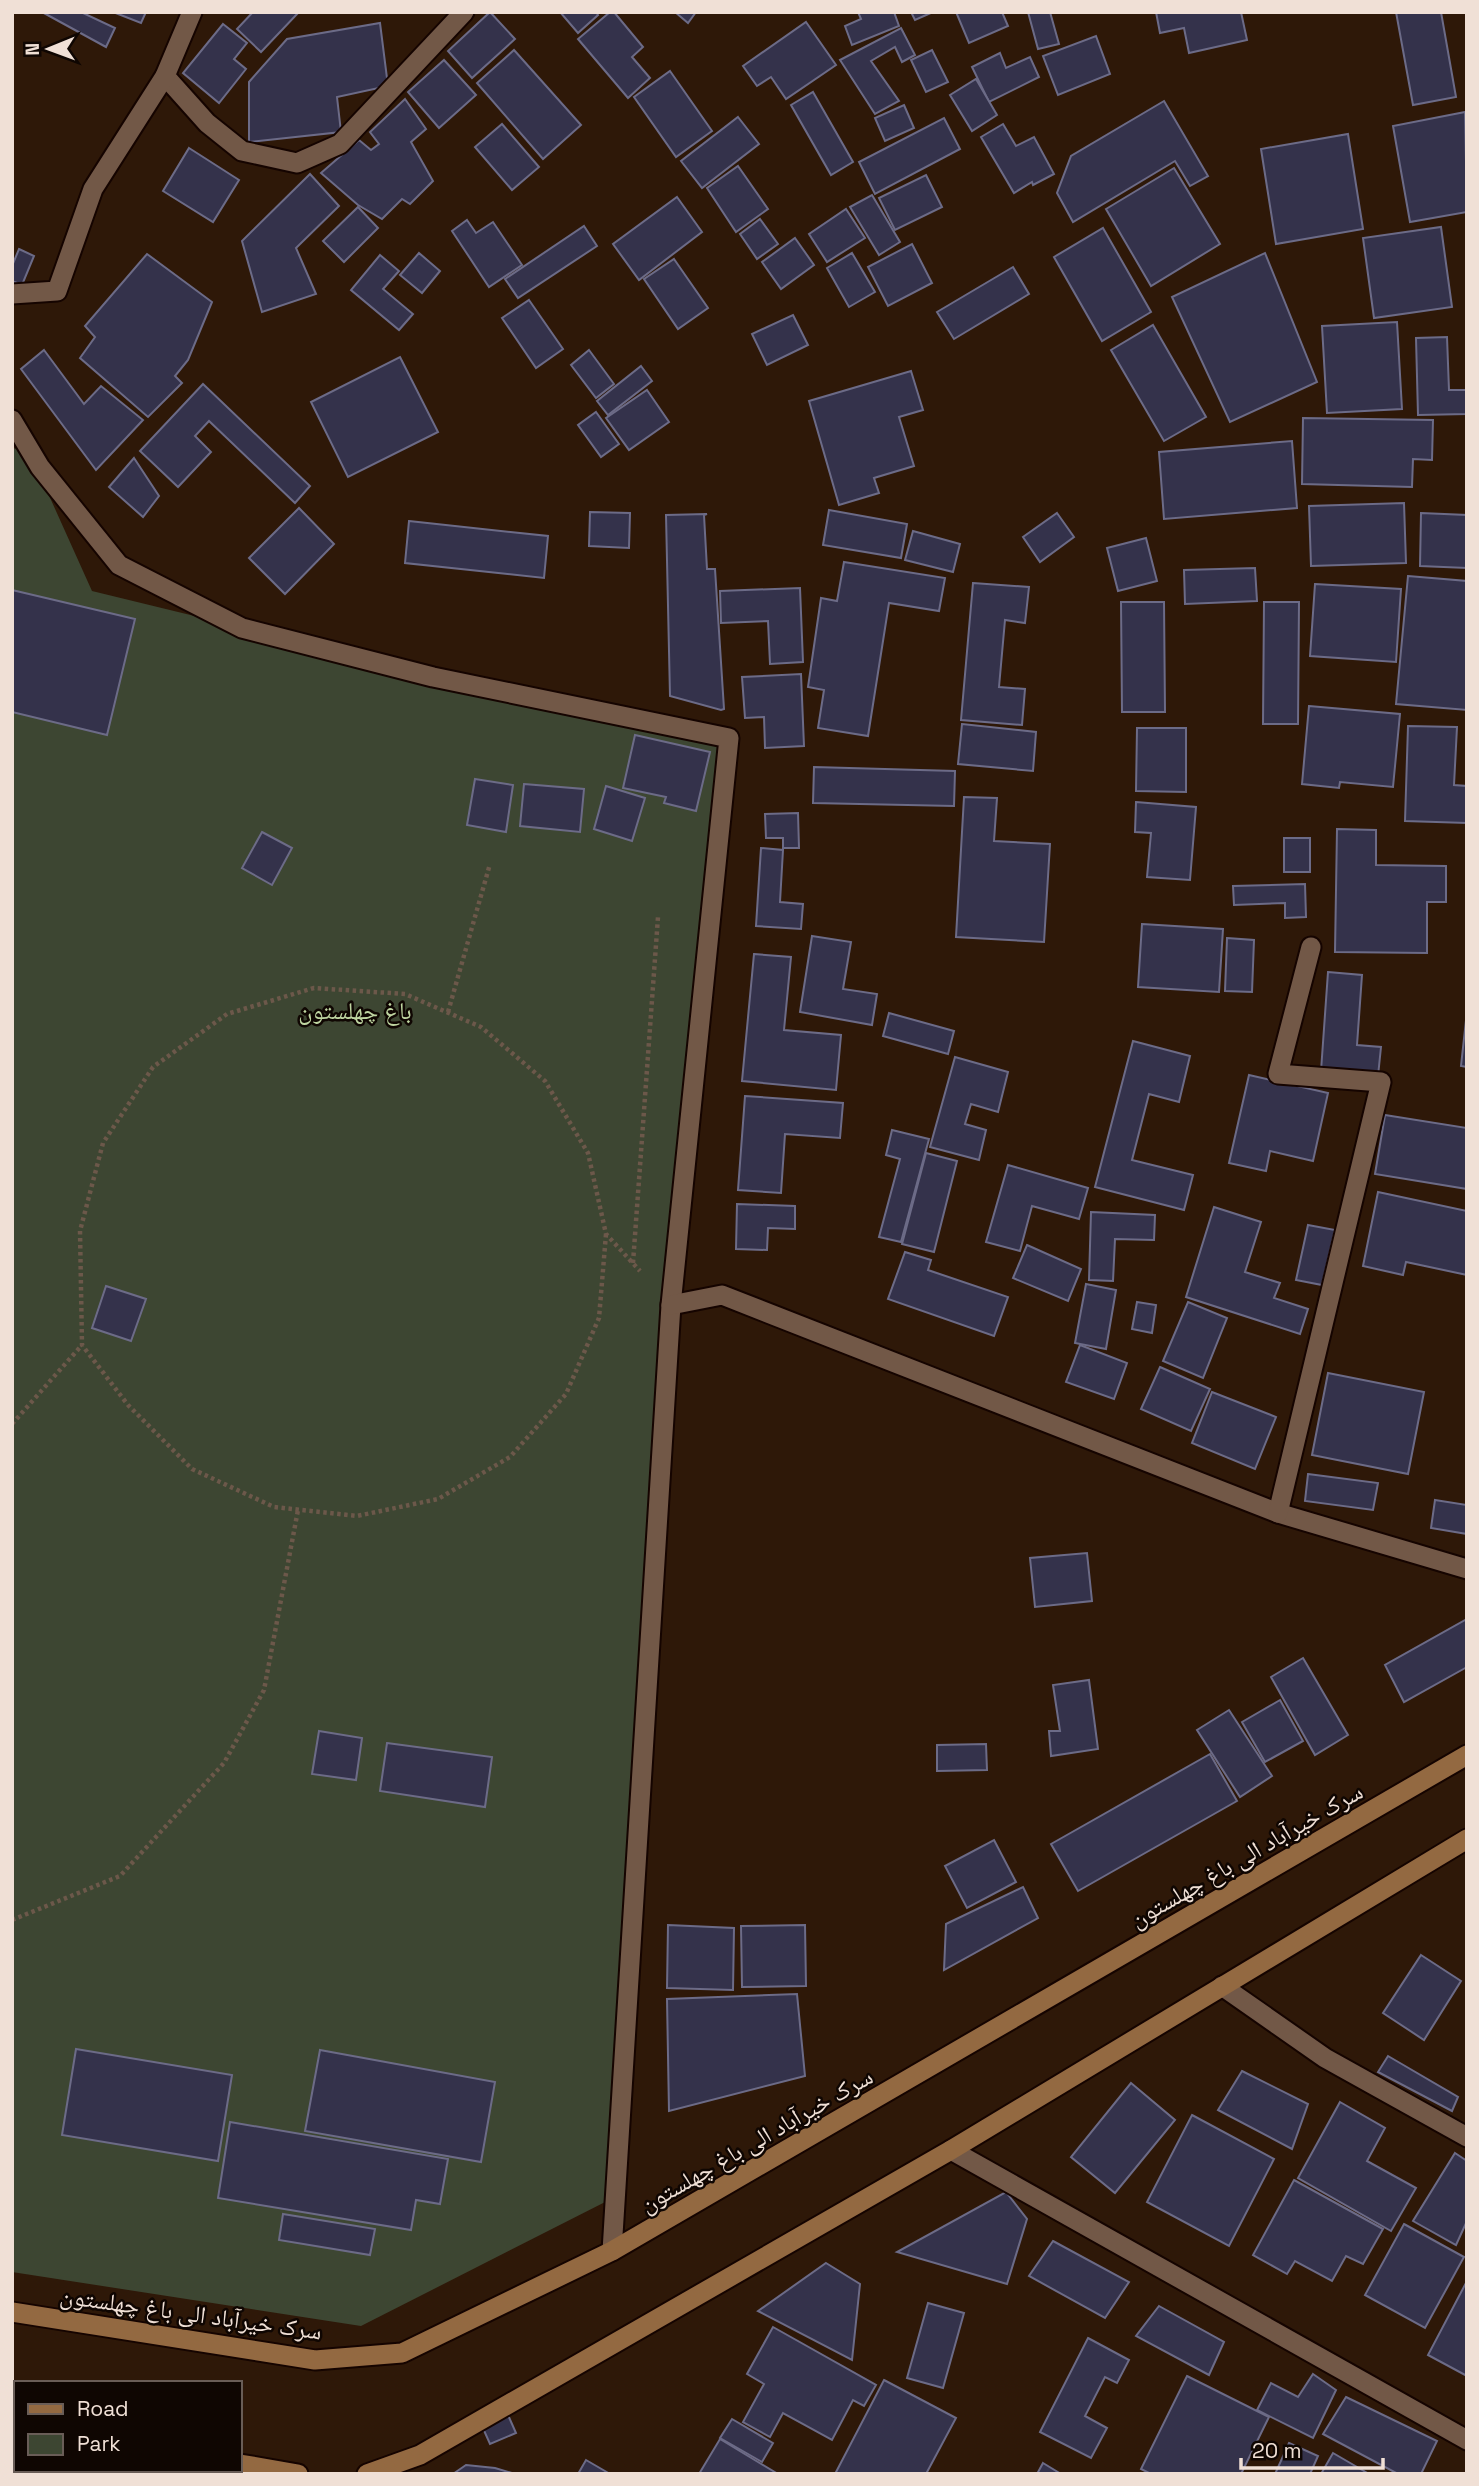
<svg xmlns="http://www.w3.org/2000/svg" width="1479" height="2486" font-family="'Space Grotesk','Noto Naskh Arabic',sans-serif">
  <rect width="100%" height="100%" fill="#2e1808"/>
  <path fill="#3d4632" d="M12,448L29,451L92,591L718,744L615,2197L361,2326L12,2272Z"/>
  <g fill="#34324b" stroke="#6c6b87" stroke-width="2">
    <path d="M42,12H81L115,28L106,47Z"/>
    <path d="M113,12H146L141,23Z"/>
    <path d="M253,12H299L261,52L237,29Z"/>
    <path d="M490,12L515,39L472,78L448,51Z"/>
    <path d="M560,12H596L598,15L578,33Z"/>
    <path d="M610,12H614L643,47L632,57L650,78L628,98L578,39Z"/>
    <path d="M675,12H696L688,23Z"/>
    <path d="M858,12H894L899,26L852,45L845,26L861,19Z"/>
    <path d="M911,12H933L915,20Z"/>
    <path d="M956,12H1002L1008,26L969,43Z"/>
    <path d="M1028,12H1050L1059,44L1038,49Z"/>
    <path d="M1156,12H1241L1247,40L1189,53L1184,28L1160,33Z"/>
    <path d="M1396,12H1441L1456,97L1413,105Z"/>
    <path d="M806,22L836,65L786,99L771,77L757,86L743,66Z"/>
    <path d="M380,23L388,86L337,97L341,132L249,142V82L287,39Z"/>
    <path d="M223,24L247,43L234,59L246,69L219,103L183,73Z"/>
    <path d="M901,28L915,55L902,62L895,47L871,61L899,101L875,114L840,60Z"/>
    <path d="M1096,36L1110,74L1058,95L1043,56Z"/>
    <path d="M514,50L581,125L543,159L477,83Z"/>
    <path d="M932,50L948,82L926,92L911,60Z"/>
    <path d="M1000,53L1006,68L1030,57L1039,77L989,102L972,67Z"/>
    <path d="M444,60L476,95L439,128L408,92Z"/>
    <path d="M670,71L712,131L676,157L634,97Z"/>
    <path d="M976,79L997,115L972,131L950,95Z"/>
    <path d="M813,92L853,162L831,175L791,105Z"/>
    <path d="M405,99L426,129L411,142L433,181L410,204L402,199L382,219L358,205L321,173L359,140L371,150L379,144L370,132Z"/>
    <path d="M1164,101L1208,176L1190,186L1175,161L1073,222L1057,193L1071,156Z"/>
    <path d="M904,105L914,128L885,141L875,118Z"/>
    <path d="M1465,112L1467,212L1410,222L1393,126Z"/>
    <path d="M738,117L759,144L702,188L681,161Z"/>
    <path d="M944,118L960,149L875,194L859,162Z"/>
    <path d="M502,124L539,167L512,190L475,147Z"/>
    <path d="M1003,124L1016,146L1034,137L1054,174L1033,185L1032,182L1014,193L981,137Z"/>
    <path d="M1348,134L1363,229L1276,244L1261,149Z"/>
    <path d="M189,148L239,180L213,222L163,191Z"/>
    <path d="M738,166L768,209L736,232L707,188Z"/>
    <path d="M1174,168L1220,244L1151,286L1106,209Z"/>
    <path d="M310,174L339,206L296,248L316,294L262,312L242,241Z"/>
    <path d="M926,175L942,207L895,230L879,198Z"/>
    <path d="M872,195L900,242L879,255L850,207Z"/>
    <path d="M677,197L702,232L639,280L613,244Z"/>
    <path d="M358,207L378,228L344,262L323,241Z"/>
    <path d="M846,209L865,238L827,262L809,234Z"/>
    <path d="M760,219L778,244L757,259L740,234Z"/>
    <path d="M467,220L476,233L493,222L522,265L489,287L452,231Z"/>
    <path d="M584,226L597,246L518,298L505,279Z"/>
    <path d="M1441,227L1452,307L1374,318L1363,238Z"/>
    <path d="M1103,228L1151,312L1102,341L1054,257Z"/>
    <path d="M795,238L814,265L781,289L762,262Z"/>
    <path d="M912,244L932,283L888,306L868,267Z"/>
    <path d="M19,249L34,256L22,285L12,281V266Z"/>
    <path d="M419,253L440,271L422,293L400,275Z"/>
    <path d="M852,253L875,292L849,307L827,268Z"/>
    <path d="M1265,253L1317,382L1230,422L1172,297Z"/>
    <path d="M147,254L212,302L188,360L175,376L182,383L148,417L80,358L95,337L85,326Z"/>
    <path d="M380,255L399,271L383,289L413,314L399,330L351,290Z"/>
    <path d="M674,259L708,308L678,329L644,279Z"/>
    <path d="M1013,267L1029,294L954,339L937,312Z"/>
    <path d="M529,300L563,349L536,368L502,318Z"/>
    <path d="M793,315L808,345L767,365L752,334Z"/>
    <path d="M1397,322L1402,409L1327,413L1322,326Z"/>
    <path d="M1153,325L1206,417L1164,441L1111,350Z"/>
    <path d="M1447,337L1449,390H1467V414L1418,415L1416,338Z"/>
    <path d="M44,350L84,404L101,386L143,420L96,470L21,369Z"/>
    <path d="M589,350L614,384L596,398L571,365Z"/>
    <path d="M400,357L438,432L348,477L311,402Z"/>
    <path d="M641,366L652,381L608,415L597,401Z"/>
    <path d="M911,371L923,410L899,417L914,466L874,478L879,493L839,505L809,401Z"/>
    <path d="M203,384L310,486L295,503L209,421L195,436L211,452L178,487L140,451Z"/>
    <path d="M647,390L669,422L629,450L606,418Z"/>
    <path d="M596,412L619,444L601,457L578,425Z"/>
    <path d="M1303,418L1433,420L1432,460L1413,459L1412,487L1302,484Z"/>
    <path d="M1292,441L1297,508L1164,519L1159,452Z"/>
    <path d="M134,458L159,496L143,517L109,487Z"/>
    <path d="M1404,503L1406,563L1311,566L1309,506Z"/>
    <path d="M299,508L334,544L285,594L249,558Z"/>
    <path d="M829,510L907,524L901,558L823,545Z"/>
    <path d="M590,512L630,513L629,548L589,546Z"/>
    <path d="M1057,513L1074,537L1040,562L1023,537Z"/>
    <path d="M1421,513L1467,515V568L1420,566Z"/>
    <path d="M707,514L704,515L707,569H715L724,709L721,710L670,696L666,515Z"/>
    <path d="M409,521L548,536L544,578L405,563Z"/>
    <path d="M913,531L960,544L953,572L905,560Z"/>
    <path d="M1146,538L1157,581L1118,591L1107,548Z"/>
    <path d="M844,562L945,578L939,611L889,603L868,736L818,728L824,690L808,687L821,598L837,601Z"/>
    <path d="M1255,568L1257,601L1185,604L1184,570Z"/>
    <path d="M1408,576L1467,581V710L1396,704Z"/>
    <path d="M973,583L1029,587L1025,623L1005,620L999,687L1025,689L1022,725L961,720Z"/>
    <path d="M1315,584L1401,589L1396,662L1310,656Z"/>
    <path d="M800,588L803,662L770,664L768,621L721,623L720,591Z"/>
    <path d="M12,590L135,619L107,735L12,712Z"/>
    <path d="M1121,602H1164L1165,712H1122Z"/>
    <path d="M1264,602H1299L1298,724H1263Z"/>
    <path d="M801,674L804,746L765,748L764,717L745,718L742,677Z"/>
    <path d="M1309,706L1400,714L1393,787L1340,782L1339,788L1302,784Z"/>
    <path d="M962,724L1036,732L1033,771L958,764Z"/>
    <path d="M1408,726L1457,727L1454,785L1467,786V823L1405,821Z"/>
    <path d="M1137,728H1186V792L1136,791Z"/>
    <path d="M635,735L710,752L696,811L664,803L666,797L623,788Z"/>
    <path d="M814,767L955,771L954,806L813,803Z"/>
    <path d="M475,779L513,785L506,832L467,825Z"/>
    <path d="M524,784L584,789L580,832L520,826Z"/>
    <path d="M606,786L645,798L632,841L594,829Z"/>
    <path d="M964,797L997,798L994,841L1050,844L1044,942L956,937Z"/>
    <path d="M1136,802L1196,807L1190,880L1147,877L1151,833L1135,832Z"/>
    <path d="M798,813L799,848H783V838H766L765,814Z"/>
    <path d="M1337,829L1376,830V865L1446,866V902H1427V953L1335,952Z"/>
    <path d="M262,832L292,848L272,885L242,868Z"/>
    <rect x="1284" y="838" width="26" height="34"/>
    <path d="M761,848L783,850L780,902L803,904L801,929L756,926Z"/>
    <path d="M1305,884L1306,917L1285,918V903L1234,905L1233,886Z"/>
    <path d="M1142,924L1223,929L1219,992L1138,987Z"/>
    <path d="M812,936L851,942L843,989L877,994L872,1025L800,1012Z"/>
    <path d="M1227,938L1254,940L1252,992L1225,991Z"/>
    <path d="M754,954L791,957L784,1030L841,1035L836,1090L742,1081Z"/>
    <path d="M1328,972L1362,975L1357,1045L1381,1047L1378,1076L1321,1071Z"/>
    <path d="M1467,1011V1067L1461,1066Z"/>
    <path d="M889,1013L954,1031L948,1054L883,1036Z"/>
    <path d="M1133,1041L1190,1056L1179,1102L1149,1094L1132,1160L1193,1175L1184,1210L1095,1187Z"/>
    <path d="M955,1057L1008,1072L998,1112L971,1104L965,1124L986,1130L979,1160L930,1147Z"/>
    <path d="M1249,1075L1328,1093L1313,1161L1270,1151L1266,1171L1229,1163Z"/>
    <path d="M745,1096L843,1103L840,1138L785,1134L781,1193L738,1190Z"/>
    <path d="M1385,1115L1467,1128V1189L1375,1174Z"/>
    <path d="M892,1130L929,1139L901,1242L879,1237L900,1159L886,1155Z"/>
    <path d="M926,1153L957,1161L934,1252L902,1244Z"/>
    <path d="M1008,1165L1088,1188L1079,1219L1032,1206L1020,1251L986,1242Z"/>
    <path d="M1378,1192L1467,1211V1275L1406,1262L1403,1275L1363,1266Z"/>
    <path d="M737,1204L795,1206V1229L768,1228L767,1250L736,1249Z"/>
    <path d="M1214,1207L1261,1222L1245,1272L1280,1283L1274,1298L1308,1309L1300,1334L1186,1297Z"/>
    <path d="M1091,1212L1155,1215L1154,1240L1115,1239L1113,1281L1089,1280Z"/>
    <path d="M1308,1225L1335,1230L1322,1285L1296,1280Z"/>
    <path d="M1027,1245L1081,1269L1068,1301L1013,1278Z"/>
    <path d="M905,1252L931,1260L928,1270L1008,1297L994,1336L888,1299Z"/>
    <path d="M1086,1284L1116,1290L1106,1349L1075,1343Z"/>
    <path d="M106,1286L146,1299L131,1341L92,1328Z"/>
    <path d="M1137,1302L1156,1305L1152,1333L1132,1329Z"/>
    <path d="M1188,1302L1227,1318L1203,1378L1163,1361Z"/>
    <path d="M1080,1345L1127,1363L1114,1399L1066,1382Z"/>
    <path d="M1160,1367L1210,1389L1191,1431L1141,1409Z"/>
    <path d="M1328,1373L1424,1392L1408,1474L1312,1455Z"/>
    <path d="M1212,1392L1276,1417L1255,1469L1192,1443Z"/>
    <path d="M1308,1474L1378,1483L1373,1510L1305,1501Z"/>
    <path d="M1435,1500L1467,1505V1534L1431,1528Z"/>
    <path d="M1087,1553L1092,1601L1035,1607L1030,1558Z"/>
    <path d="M1467,1619V1667L1404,1702L1385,1665Z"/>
    <path d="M1303,1658L1348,1735L1315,1755L1271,1677Z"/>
    <path d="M1089,1680L1098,1749L1051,1756L1049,1731H1060L1053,1685Z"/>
    <path d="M1280,1700L1303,1741L1265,1762L1242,1722Z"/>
    <path d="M1229,1710L1272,1776L1240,1797L1197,1730Z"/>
    <path d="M319,1731L362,1738L356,1780L312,1774Z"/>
    <path d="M387,1743L492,1757L485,1807L380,1791Z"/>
    <path d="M986,1744L987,1770L937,1771V1745Z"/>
    <path d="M1210,1754L1237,1801L1078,1891L1051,1844Z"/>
    <path d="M994,1840L1016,1882L967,1908L945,1866Z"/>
    <path d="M1023,1887L1038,1918L944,1970L946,1924Z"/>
    <path d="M668,1925L734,1928L733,1990L667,1988Z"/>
    <path d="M805,1925L806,1986L742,1987L741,1926Z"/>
    <path d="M1421,1955L1461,1981L1424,2040L1383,2013Z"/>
    <path d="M797,1994L805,2076L669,2111L667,1999Z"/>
    <path d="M76,2049L232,2075L218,2161L62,2135Z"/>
    <path d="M320,2050L495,2082L481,2162L305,2131Z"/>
    <path d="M1388,2056L1458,2097L1452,2111L1378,2072Z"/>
    <path d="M1242,2071L1308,2104L1292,2149L1218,2110Z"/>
    <path d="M1131,2083L1175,2120L1115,2193L1071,2157Z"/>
    <path d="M1340,2102L1385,2128L1367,2161L1416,2188L1391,2231L1298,2178Z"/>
    <path d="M1192,2115L1274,2159L1229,2246L1147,2202Z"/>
    <path d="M230,2122L448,2159L440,2204L416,2200L411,2230L218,2198Z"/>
    <path d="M1455,2153L1467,2161V2221L1456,2245L1413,2221Z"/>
    <path d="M1294,2180L1383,2229L1363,2264L1346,2256L1332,2281L1295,2261L1287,2274L1253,2255Z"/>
    <path d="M1006,2192L1027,2219L1007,2284L897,2252Z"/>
    <path d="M283,2214L375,2229L370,2255L279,2240Z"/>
    <path d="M1404,2224L1464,2257L1425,2328L1365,2295Z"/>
    <path d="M1053,2241L1129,2282L1105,2318L1029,2276Z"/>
    <path d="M826,2263L860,2284L852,2360L758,2311Z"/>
    <path d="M1467,2281V2376L1428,2355Z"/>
    <path d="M928,2303L964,2313L943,2388L907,2378Z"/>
    <path d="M1159,2306L1224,2342L1209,2375L1136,2336Z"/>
    <path d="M773,2327L876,2385L864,2406L853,2400L832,2440L783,2413L770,2437L743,2422L764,2384L747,2374Z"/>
    <path d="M1088,2338L1129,2360L1117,2383L1105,2377L1085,2416L1107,2428L1091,2458L1040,2432Z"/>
    <path d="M1313,2374L1336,2390L1313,2438L1257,2410L1271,2383L1298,2397Z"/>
    <path d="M1187,2376L1269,2417L1241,2474H1151L1141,2469Z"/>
    <path d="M884,2380L956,2418L926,2474H835Z"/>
    <path d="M1346,2397L1437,2441L1421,2474H1398L1323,2434Z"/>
    <path d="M508,2415L516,2433L490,2444L482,2426Z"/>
    <path d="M732,2419L773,2443L762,2462L720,2438Z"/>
    <path d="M720,2439L778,2474H699Z"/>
    <path d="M1289,2443L1318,2456L1310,2474H1275Z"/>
    <path d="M1333,2453L1369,2474H1321Z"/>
    <path d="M586,2460L610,2474H578Z"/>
    <path d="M1043,2463L1061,2474H1037Z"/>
    <path d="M466,2465L495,2468L515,2474H453Z"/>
  </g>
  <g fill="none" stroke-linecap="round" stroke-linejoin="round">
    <defs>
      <g id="minor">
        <path d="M165,76L207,123L242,151L297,163L340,144L464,12"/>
        <path d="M12,294L57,291L93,189L165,76L192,12"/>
        <path d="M12,420L40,467L119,565L242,628L433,677L729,738L671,1305L612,2251"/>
        <path d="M671,1305L722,1295L1278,1513L1467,1569"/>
        <path d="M1278,1513L1381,1082L1278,1074L1311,947"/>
        <path d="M1222,1986L1325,2058L1467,2137"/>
        <path d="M951,2150L1467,2440"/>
      </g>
      <g id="secondary">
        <path d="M12,2312L315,2360L402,2353L612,2251L1467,1755"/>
        <path d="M12,2428L16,2429"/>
        <path d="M240,2464L298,2474"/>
        <path d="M367,2474L420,2455L951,2150L1467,1839"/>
      </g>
    </defs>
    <use href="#minor" stroke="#150400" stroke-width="23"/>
    <use href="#secondary" stroke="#150400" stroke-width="23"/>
    <g stroke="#6c584a" stroke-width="4.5" stroke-dasharray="3.5 3.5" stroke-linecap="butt">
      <path d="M448,1012L490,864"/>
      <path d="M606,1234L599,1318L566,1394L510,1457L438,1499L357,1516L274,1507L192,1469L128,1405L82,1345L80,1231L103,1143L153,1067L227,1014L314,988L405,994L481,1027L545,1081L588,1153L606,1234L640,1271"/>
      <path d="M633,1263L658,917"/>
      <path d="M12,1424L82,1345"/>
      <path d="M12,1920L120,1876L224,1763L264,1690L298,1510"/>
    </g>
    <use href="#minor" stroke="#725847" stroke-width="19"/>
    <use href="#secondary" stroke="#936941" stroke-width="19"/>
  </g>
  <g text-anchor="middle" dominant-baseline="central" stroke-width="5" stroke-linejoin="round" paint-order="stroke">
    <g font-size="24" fill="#bfd5a1" stroke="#0f0602">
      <text x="355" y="1010">باغ چهلستون</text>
    </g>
    <g font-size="24" fill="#f0e0d6" stroke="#0f0602">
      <text transform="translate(1246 1855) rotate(-30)">سرک خیرآباد الی باغ چهلستون</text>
      <text transform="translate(756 2140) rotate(-30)">سرک خیرآباد الی باغ چهلستون</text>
      <text transform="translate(191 2313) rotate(8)">سرک خیرآباد الی باغ چهلستون</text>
    </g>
  </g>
  <rect width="1479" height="2486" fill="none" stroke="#f0e0d6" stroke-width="28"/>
  <rect x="14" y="2381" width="228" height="91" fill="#0f0602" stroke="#695d57" stroke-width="2"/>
  <rect x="28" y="2404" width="35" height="10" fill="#936941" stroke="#695d57" stroke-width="2"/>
  <text x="77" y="2416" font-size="21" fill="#f0e0d6">Road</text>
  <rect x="28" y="2434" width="35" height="21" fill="#3d4632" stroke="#695d57" stroke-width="2"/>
  <text x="77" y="2451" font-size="21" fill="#f0e0d6">Park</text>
  <g transform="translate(49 49) rotate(269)" stroke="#0f0602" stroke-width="5" paint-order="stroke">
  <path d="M0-5L12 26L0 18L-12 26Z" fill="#f0e0d6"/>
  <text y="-10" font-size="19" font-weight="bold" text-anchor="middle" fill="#f0e0d6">N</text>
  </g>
  <path d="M1241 2458v10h142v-10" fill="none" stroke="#f0e0d6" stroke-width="3.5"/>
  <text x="1252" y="2458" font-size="21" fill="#f0e0d6" stroke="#0f0602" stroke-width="5" paint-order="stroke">20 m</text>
</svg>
